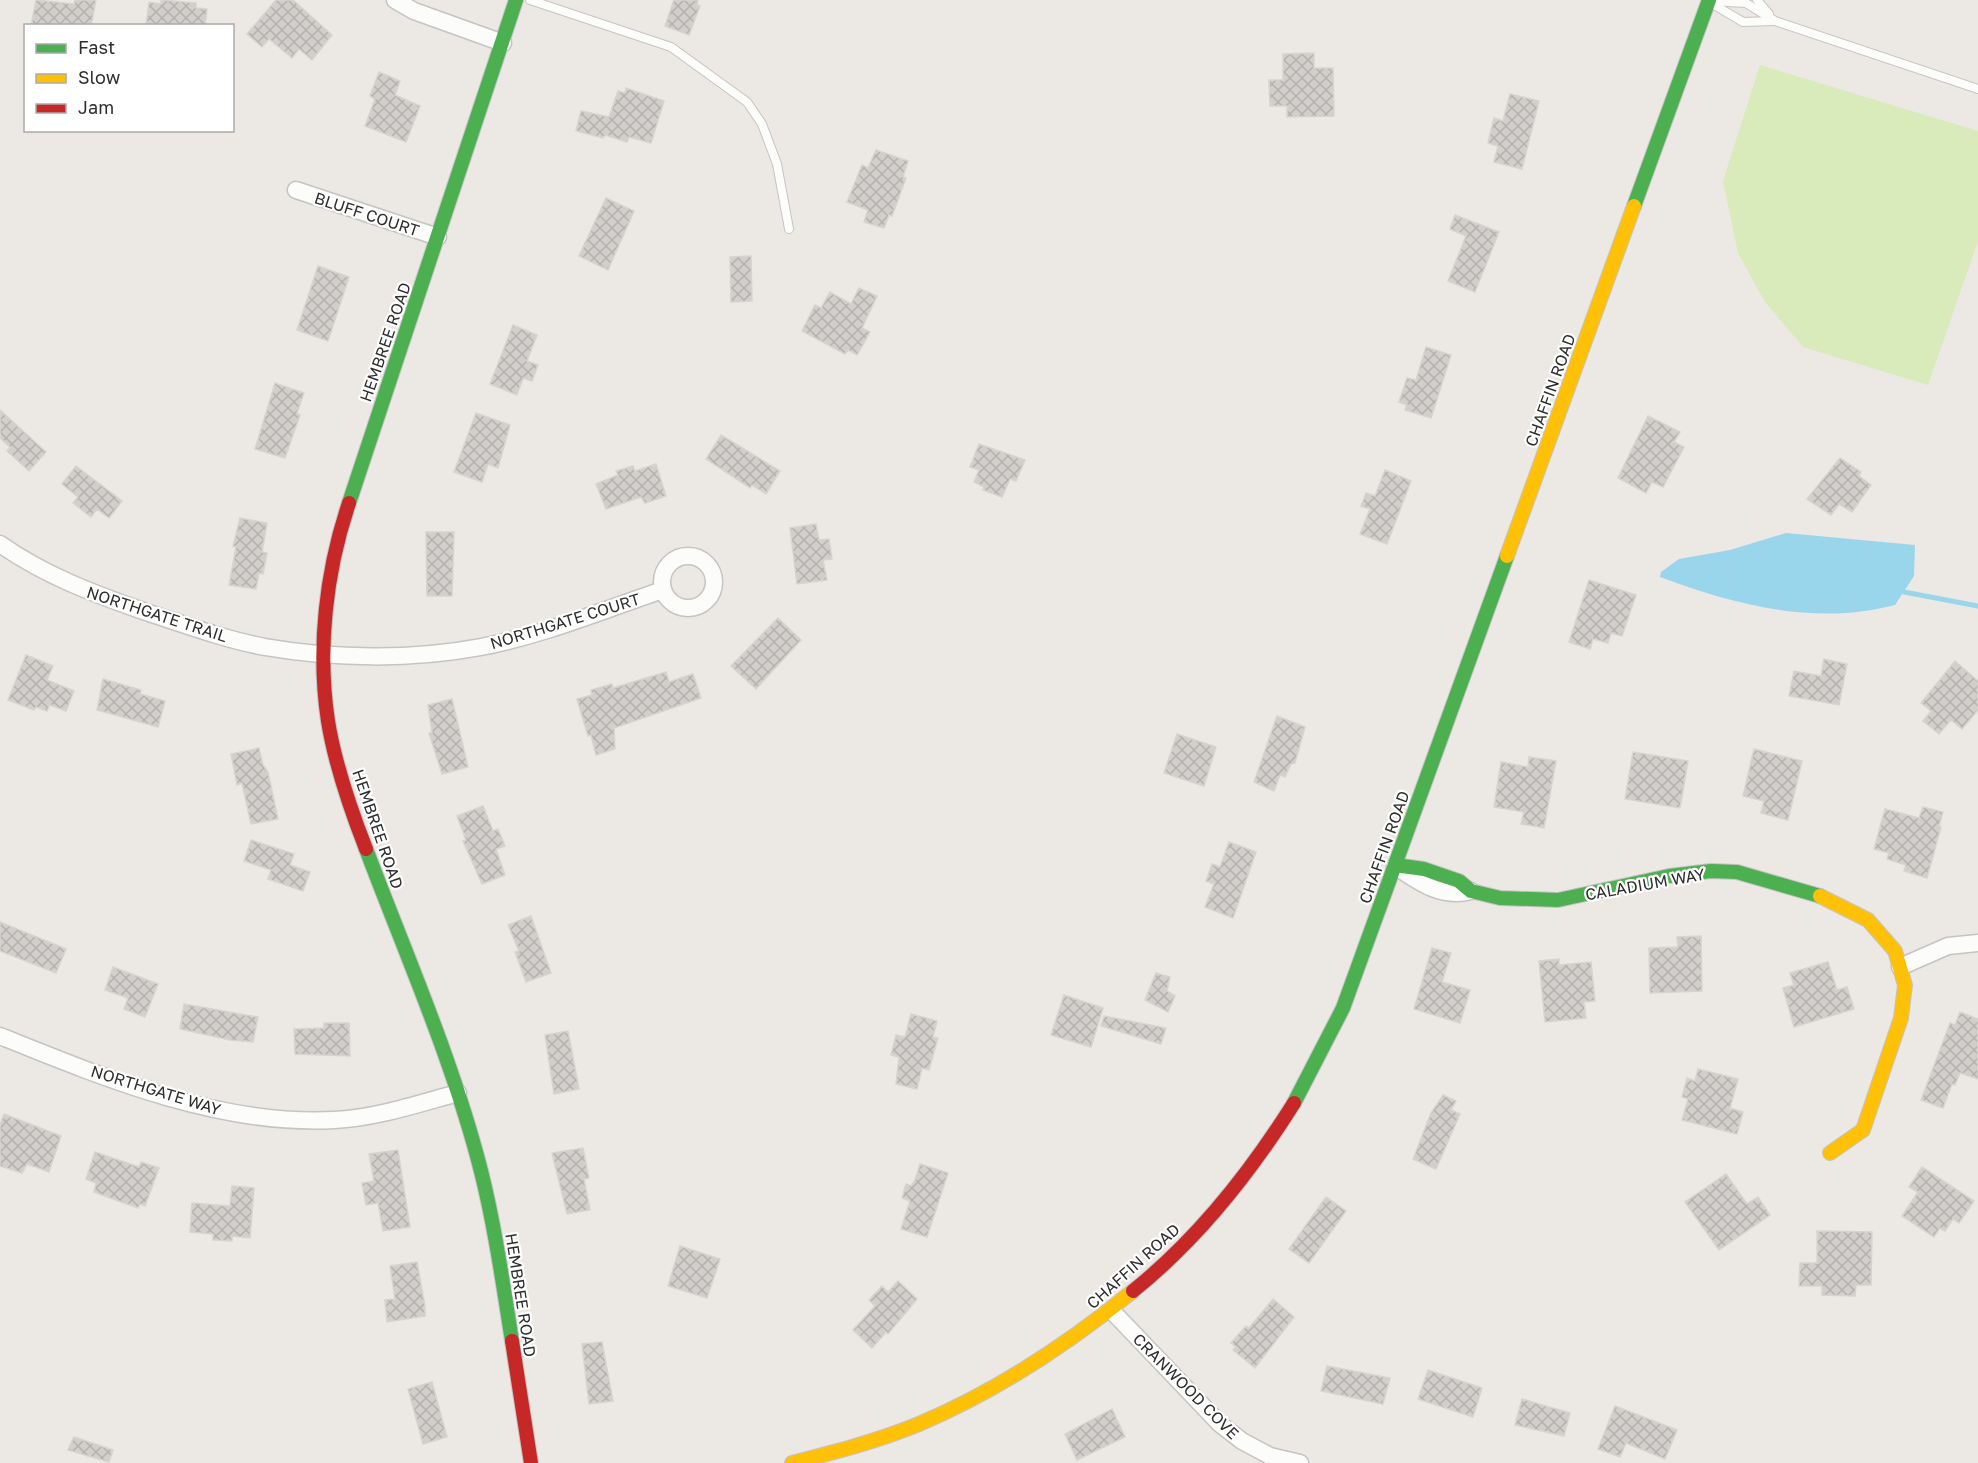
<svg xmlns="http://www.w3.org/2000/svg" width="1978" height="1463" font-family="'Golos Text',sans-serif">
  <defs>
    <pattern id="building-cross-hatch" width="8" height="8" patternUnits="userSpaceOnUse" patternTransform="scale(1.5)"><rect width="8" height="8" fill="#d1cecb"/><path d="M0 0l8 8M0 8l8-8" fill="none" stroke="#b4b1af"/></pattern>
  </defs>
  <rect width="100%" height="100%" fill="#ece8e4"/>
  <path fill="#d9eabb" d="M1760,65L1978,131V241L1928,385L1803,347L1765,302L1738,253L1723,181Z"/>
  <path fill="#99d6ec" d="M1786,533L1915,545L1914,576L1895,605C1816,626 1735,605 1660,577L1661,572L1679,559L1730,550Z"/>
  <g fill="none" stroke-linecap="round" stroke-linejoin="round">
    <path stroke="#99d6ec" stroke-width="5" d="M1904,592L1978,606"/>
  </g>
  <g fill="url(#building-cross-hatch)" stroke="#d7d4d0" stroke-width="1.5">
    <path d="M36,0L74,4L75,0H96L91,26H31Z"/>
    <path d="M161,0L196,3V8L207,9L205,26H146L149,2L161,4Z"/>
    <path d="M276,0H293L332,35L312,60L299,49L292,58L269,39L262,47L247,34Z"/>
    <path d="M674,0H698L697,5L700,6L689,35L665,26Z"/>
    <path d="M1314,53V68H1333L1334,116L1287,117V106H1270L1269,80H1283V54Z"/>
    <path d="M379,72L400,81L395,95L420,106L406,142L365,126L375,99L370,96Z"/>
    <path d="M626,88L664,101L651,143L629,137L627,142L605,135L603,138L576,131L581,111L609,117L618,91L625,93Z"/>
    <path d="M1510,94L1539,101L1522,169L1494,162L1498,146L1488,143L1494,118L1503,121Z"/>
    <path d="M876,150L908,161L903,177L906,178L892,216L889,215L884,228L864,222L868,210L847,202L862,165L868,168Z"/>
    <path d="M606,198L634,211L608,270L579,256Z"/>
    <path d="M1455,215L1499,232L1475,292L1448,281L1466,236L1450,229Z"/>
    <path d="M751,256L752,301L731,302L730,257Z"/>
    <path d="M318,266L349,277L328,341L297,330Z"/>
    <path d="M859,288L877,296L862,328L870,332L857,355L848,350L845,354L802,331L815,305L821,308L830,292L851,304Z"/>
    <path d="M513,325L537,335L527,361L538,365L532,381L523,378L517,395L490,384Z"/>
    <path d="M1426,347L1451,355L1431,418L1405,410L1407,405L1399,402L1407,378L1416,380Z"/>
    <path d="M275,383L304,393L297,413L300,415L285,458L255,449Z"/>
    <path d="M0,410L46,452L29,471L7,451L10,447L0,438Z"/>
    <path d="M476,413L510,425L498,468L488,464L482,482L454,472Z"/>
    <path d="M1648,416L1680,432L1674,442L1684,447L1663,487L1652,482L1646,493L1618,478Z"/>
    <path d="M721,435L780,471L766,494L752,485L750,488L706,459Z"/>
    <path d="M979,444L1025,460L1016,481L1010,479L1002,497L983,490L984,487L974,482L979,470L970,467Z"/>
    <path d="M1840,458L1861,472L1859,476L1871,485L1852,512L1839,504L1831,515L1807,499Z"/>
    <path d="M656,464L666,496L645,503L641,497L606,509L596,484L618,475L616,471L633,466L635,471Z"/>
    <path d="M76,466L122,501L109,518L97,509L91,517L73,503L78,497L62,484Z"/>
    <path d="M1385,470L1411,481L1387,544L1360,534L1370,509L1361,506L1366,493L1375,496Z"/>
    <path d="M240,518L267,523L262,552L267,553L263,574L259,573L256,589L229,585L236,547L233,546Z"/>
    <path d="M816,524L819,540L829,539L832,559L823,560L827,580L797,584L790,528Z"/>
    <path d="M426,532H454L452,596H427Z"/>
    <path d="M1589,580L1636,595L1622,636L1611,633L1608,643L1593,639L1590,649L1569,642Z"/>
    <path d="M778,618L801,640L756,689L731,666Z"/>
    <path d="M26,655L53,666L47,680L74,691L66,711L50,705L47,711L36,707L34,710L8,700Z"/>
    <path d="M1824,659L1847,664L1839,705L1789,696L1794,671L1821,676Z"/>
    <path d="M1955,661L1978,681V710L1962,729L1951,720L1939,734L1923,721L1931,711L1921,703Z"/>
    <path d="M666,672L669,682L693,674L701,698L614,728L615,749L596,755L591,735L588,736L577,699L592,695L591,690L612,684L613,688Z"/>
    <path d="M103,679L141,690L140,694L165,701L158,727L97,710Z"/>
    <path d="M452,699L468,767L442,774L429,733H432L428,705Z"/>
    <path d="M1277,716L1305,727L1295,763L1291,764L1285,777L1280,775L1274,791L1254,782Z"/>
    <path d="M1177,734L1216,747L1204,786L1164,773Z"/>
    <path d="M259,748L263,765L268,772L278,819L251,824L242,783L237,785L231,754Z"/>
    <path d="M1754,749L1802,761L1788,820L1761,813L1764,801L1743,796Z"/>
    <path d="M1633,752L1688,761L1680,808L1625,799Z"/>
    <path d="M1529,757L1556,761L1544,828L1521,824L1524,812L1494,807L1501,762L1528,767Z"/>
    <path d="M483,806L493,831L498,829L505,846L496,849L505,875L482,884L463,841L466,840L457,816Z"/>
    <path d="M1923,807L1943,812L1939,826L1941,827L1927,878L1904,871L1906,865L1887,859L1889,853L1874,849L1885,809L1919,818Z"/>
    <path d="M251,840L294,854L290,865L310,872L303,891L268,879L271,870L244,861Z"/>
    <path d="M1229,842L1256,852L1233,918L1205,907L1214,884L1206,881L1212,864L1220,867Z"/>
    <path d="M531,916L551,973L526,982L515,952L519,951L508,925Z"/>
    <path d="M0,922L66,949L56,973L0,951Z"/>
    <path d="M1701,936L1702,991L1650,993L1649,948L1678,947L1677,937Z"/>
    <path d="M1432,948L1451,953L1442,982L1470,990L1460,1023L1414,1009Z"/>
    <path d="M1559,959V965L1591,962L1595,1001L1584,1002L1586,1018L1545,1022L1539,961Z"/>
    <path d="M1828,962L1837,990L1847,987L1854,1009L1794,1027L1783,988L1794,985L1790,973Z"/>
    <path d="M113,967L158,984L145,1017L124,1009L128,998L105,990Z"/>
    <path d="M1156,973L1170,977L1167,991L1175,996L1168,1012L1145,1000Z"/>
    <path d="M1064,995L1103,1008L1091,1047L1051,1035Z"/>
    <path d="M184,1004L258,1017L253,1042L230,1040L180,1029Z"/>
    <path d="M1960,1012L1978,1019V1079L1960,1073L1955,1085L1952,1084L1943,1108L1921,1100L1950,1023L1955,1025Z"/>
    <path d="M911,1014L937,1021L933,1037L938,1038L929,1070L922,1068L917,1089L896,1084L899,1057L891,1055L896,1035L905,1037Z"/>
    <path d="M1104,1016L1166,1028L1161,1044L1101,1026Z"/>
    <path d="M324,1023H349L350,1056L295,1054L294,1029L324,1028Z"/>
    <path d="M568,1031L579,1089L554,1094L545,1035Z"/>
    <path d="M1698,1069L1738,1079L1730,1108L1743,1112L1737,1134L1682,1120L1688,1099L1682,1097L1687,1078L1695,1081Z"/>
    <path d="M1443,1095L1456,1101L1451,1110L1460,1114L1436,1169L1413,1159L1431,1113Z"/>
    <path d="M4,1114L61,1136L49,1172L27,1164L22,1173L0,1166V1125Z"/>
    <path d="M583,1148L589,1178L584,1179L590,1210L567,1214L552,1153Z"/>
    <path d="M398,1150L410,1227L383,1231L378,1203L366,1205L362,1183L374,1181L369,1154Z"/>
    <path d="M95,1152L139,1167L141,1162L159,1168L145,1206L140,1204L138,1208L94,1192L96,1183L86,1179Z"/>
    <path d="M920,1164L948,1173L927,1237L901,1229L910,1201L902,1198L906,1184L911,1186L915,1180Z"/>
    <path d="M1922,1167L1974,1201L1959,1223L1953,1219L1945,1231L1940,1228L1934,1237L1902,1216L1918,1192L1909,1187Z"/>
    <path d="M1726,1174L1747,1204L1758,1197L1770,1215L1719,1250L1685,1202Z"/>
    <path d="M232,1186L254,1188L250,1238L232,1236V1241L213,1240V1234L190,1232L192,1203L230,1206Z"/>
    <path d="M1326,1197L1346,1211L1309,1263L1289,1249Z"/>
    <path d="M1817,1231L1872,1232L1871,1285H1856L1855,1296L1822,1295V1286H1799L1800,1263H1817Z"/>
    <path d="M680,1246L720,1259L707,1298L668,1286Z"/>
    <path d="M417,1262L425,1306V1316L387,1322L385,1300L395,1299L390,1266Z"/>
    <path d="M898,1281L917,1299L888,1334L886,1332L872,1348L853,1330L875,1306L869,1300L882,1286L888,1292Z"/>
    <path d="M1273,1299L1294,1317L1255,1368L1233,1350L1236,1347L1231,1343L1246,1326L1249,1328Z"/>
    <path d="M602,1342L613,1401L589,1404L582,1344Z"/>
    <path d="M1327,1366L1390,1378L1383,1404L1321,1391Z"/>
    <path d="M1428,1370L1482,1388L1473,1417L1418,1399Z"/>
    <path d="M432,1382L447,1437L423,1444L408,1389Z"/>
    <path d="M1522,1399L1570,1413L1564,1436L1515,1425Z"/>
    <path d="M1615,1406L1677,1430L1665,1459L1626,1443L1620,1457L1598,1449Z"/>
    <path d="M1112,1409L1125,1437L1077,1460L1065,1434Z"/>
    <path d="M74,1437L113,1450L109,1462L68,1450Z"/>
  </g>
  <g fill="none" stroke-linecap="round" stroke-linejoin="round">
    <defs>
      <g id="lane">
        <path d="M530,0L671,47L747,102L762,124L777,164L789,229"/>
        <path d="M1757,0L1769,14"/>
        <path d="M1709,1L1746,3L1775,21L1978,89"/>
        <path d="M1711,3L1743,22L1774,21"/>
      </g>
      <g id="street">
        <path d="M395,0L414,11L503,43"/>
        <path d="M296,190L438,237"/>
        <path d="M0,544C44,575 92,593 143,611C183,624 223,639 265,647C334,659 412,660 481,647C544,635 603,610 663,590"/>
        <circle cx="688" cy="582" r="26"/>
        <path d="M1395,866C1418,882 1442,899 1471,891"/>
        <path d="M1900,967L1948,946L1978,943"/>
        <path d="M0,1036C104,1078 220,1126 334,1120C376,1118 417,1104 458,1093"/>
        <path d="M1112,1311L1220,1424L1242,1441L1270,1456L1300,1463"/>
      </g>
      <g id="fast">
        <path d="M1634,206L1709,0"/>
        <path d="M349,503L516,0"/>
        <path d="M366,849C406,955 453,1061 481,1171C495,1227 503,1284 512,1341"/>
        <path d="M1395,865L1424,869L1459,881L1471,891L1500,898L1558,900L1669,876L1711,871L1737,872L1820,896"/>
        <path d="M1294,1103L1343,1008L1507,556"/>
      </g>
      <g id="slow">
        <path d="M1507,556L1634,206"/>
        <path d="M1820,896L1868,920L1895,951L1905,985L1901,1018L1863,1130L1830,1153"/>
        <path d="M792,1463C835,1452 878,1441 919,1424C997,1391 1068,1344 1133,1291"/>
      </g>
      <g id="jam">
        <path d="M349,503C326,571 317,649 328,721C335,765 350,808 366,849"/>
        <path d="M1133,1291C1198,1239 1250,1173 1294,1103"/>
        <path d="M512,1341L531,1463"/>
      </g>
    </defs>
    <use href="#lane" stroke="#c5c4c5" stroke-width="10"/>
    <use href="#street" stroke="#c5c4c5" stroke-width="19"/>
    <use href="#fast" stroke="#c5c4c5" stroke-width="16"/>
    <use href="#slow" stroke="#c5c4c5" stroke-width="16"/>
    <use href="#jam" stroke="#c5c4c5" stroke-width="16"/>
    <use href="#lane" stroke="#fcfcfb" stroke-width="8"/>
    <use href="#street" stroke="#fcfcfb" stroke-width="16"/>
    <use href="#fast" stroke="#4caf50" stroke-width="14"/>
    <use href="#slow" stroke="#ffc107" stroke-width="14"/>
    <use href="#jam" stroke="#c62828" stroke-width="14"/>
  </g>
  <g text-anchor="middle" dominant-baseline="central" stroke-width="4.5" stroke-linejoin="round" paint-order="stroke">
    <g font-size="16" fill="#2e2e2e" stroke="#fff">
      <text transform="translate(367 214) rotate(18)">BLUFF COURT</text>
      <text transform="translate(385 342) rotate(-71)">HEMBREE ROAD</text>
      <text transform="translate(1550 390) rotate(-70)">CHAFFIN ROAD</text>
      <text transform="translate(157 614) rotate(18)">NORTHGATE TRAIL</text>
      <text transform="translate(565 621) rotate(-17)">NORTHGATE COURT</text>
      <text transform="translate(378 829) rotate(71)">HEMBREE ROAD</text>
      <text transform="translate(1384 847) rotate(-70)">CHAFFIN ROAD</text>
      <text transform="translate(1645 884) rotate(-10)">CALADIUM WAY</text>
      <text transform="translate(156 1090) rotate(17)">NORTHGATE WAY</text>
      <text transform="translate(1133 1266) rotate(-42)">CHAFFIN ROAD</text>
      <text transform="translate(521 1295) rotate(81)">HEMBREE ROAD</text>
      <text transform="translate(1186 1386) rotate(45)">CRANWOOD COVE</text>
    </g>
  </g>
  <rect x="24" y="24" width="210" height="108" fill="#ffffff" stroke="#ababab" stroke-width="1.5"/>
  <rect x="36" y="44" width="30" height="9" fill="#4caf50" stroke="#ababab" stroke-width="1.5"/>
  <text x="78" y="54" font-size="18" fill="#2e2e2e">Fast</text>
  <rect x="36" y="74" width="30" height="9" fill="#ffc107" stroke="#ababab" stroke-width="1.5"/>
  <text x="78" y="84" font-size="18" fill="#2e2e2e">Slow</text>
  <rect x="36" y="104" width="30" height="9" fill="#c62828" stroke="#ababab" stroke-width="1.5"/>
  <text x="78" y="114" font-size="18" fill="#2e2e2e">Jam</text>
</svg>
